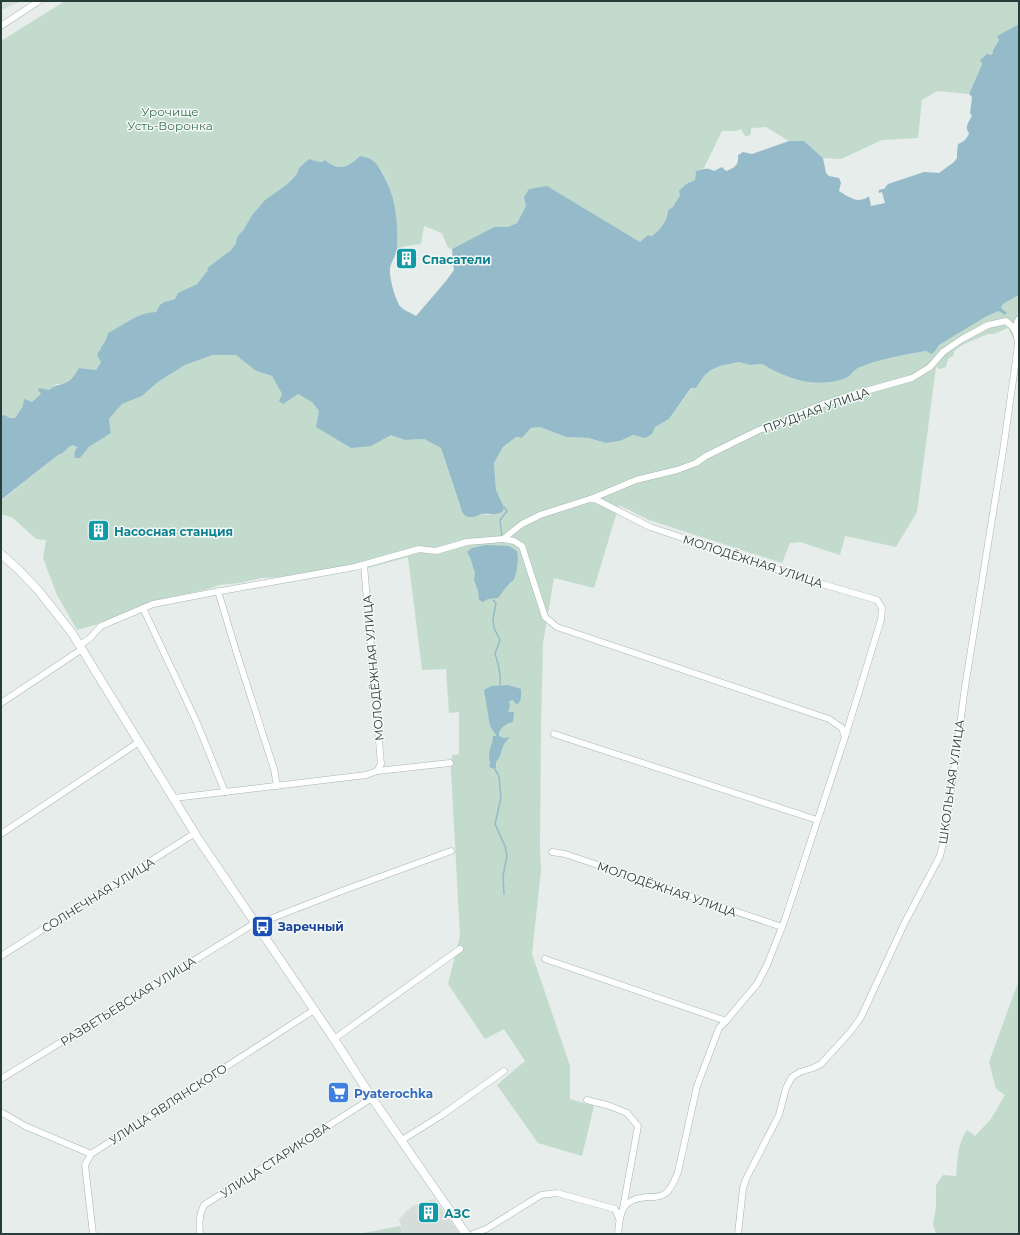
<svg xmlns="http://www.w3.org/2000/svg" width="1020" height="1235" font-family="Montserrat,sans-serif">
  <rect width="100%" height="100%" fill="#e6edeb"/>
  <g fill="#d4ddda">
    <path d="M1,1H22L1,10Z"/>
    <path d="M434,1199L460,1234H403L399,1219L412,1206Z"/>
  </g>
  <g fill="#c2dbcc">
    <path d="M65,1H1019V24L997,36L999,40L993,50V53L982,63L969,94L937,91L922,100L918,138L882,140L841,159L823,158L804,141H789L766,127L751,128V134L748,136H745L741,129L736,131H722L704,168L696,171L695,180L686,184L673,207L668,210C666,221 660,230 652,236L648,235L640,242L546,186L524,197L526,206L517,223L508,227H494L452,249L448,248L442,233L424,226L421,244L405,246L397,250C397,229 395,182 378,167C373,163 366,160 360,156C348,167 339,172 325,160L322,162L315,161L291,179L286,185L265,200L252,215L244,229L237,237L236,243L231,250L207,268L208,270L197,284L179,293L175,299L164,302L156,312C138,312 124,325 108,333L107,342L99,350L101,362L96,370L79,368L70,380L64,384H57L32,402L23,406L15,418H9L4,416H1V41Z"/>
    <path d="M1019,295V341L1013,338L1008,328L994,334H988L964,344L955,350L953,356L948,359L946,367L940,369L936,367L917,512L896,547L845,536L840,555L800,542L790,543L782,563L649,520L619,505L594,588L554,578L543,643L541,725L540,849L541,870L532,954L570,1066V1099L594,1106L582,1156L538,1143L497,1085L525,1061L504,1029L485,1039L448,984L460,936L451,771L452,755L459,754V712L449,713L446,669L422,670L408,557L368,568L366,562L312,575L300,574L280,577L261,578L240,583L219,585L208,589L164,599L102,623L77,630L57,595L43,558L46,540L36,539L13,518L1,514V501L58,455C67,452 66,447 73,445L77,447L74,454L75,457L80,458L89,447L111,433L109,419L122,404L142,396L158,382L185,365L213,355H237L256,371L272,376L282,394H298L312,402L319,411L371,446L391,434L405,440L424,439L441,448L460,505L461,511L472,517L482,514L488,515L504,507L496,490L494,463L503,447L516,437L522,438L531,428L540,427L566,437L588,438L606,443L620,441L633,435L645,438L655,427L669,419L692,388H696L704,376L711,370L720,366L739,362L750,365L762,364C787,380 817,389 846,378C851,376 853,370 858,368C880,359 903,355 926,351L932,353L936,350L939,345L987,316L999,311L1003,304Z"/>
    <path d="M1019,980V1234H936L933,1224L936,1207V1185L943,1175L956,1176C958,1161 957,1143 967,1130L975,1136L991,1119L1005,1095L996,1089L989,1062Z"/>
    <path d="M400,1226L403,1234H358Z"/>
  </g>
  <g fill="#95bbca">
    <path d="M1019,24V295L1003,304L1001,308L1007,313L1005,315L999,311L987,316L939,345L936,350L932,354L926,351C903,355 879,359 858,368C853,370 851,376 846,378C817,389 788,380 762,364L750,365L739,362L720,366L711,370L704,376L696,388H691L669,419L655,427L652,434L645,438L633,435L620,441L606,443L588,438L566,437L540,427L531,428L522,438L516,437L503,447L494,463L496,490L504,507L503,511C497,516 489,513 481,514C478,515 475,517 472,517C464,518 461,511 460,505L441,448L424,439L405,440L391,435L371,446L351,448L316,427L319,411L312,402L298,394L283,404L279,401L282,394L272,376L256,371L236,355H213L185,365L158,382L142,396L122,404L109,419L111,433L89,447L80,458H75L74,454L77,447L73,445C66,447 67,452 58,455L1,500V416L4,415L10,418H15L23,406L24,399L32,402L41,394L38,390L39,388L49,390C57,384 57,386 65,383C71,381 75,374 79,368L96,370L101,362L97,355C101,346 106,343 108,333C124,325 138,312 156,312L160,305L164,302L175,299L178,293L197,284L208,270L207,268L231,250L236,243L237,237L244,229L252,215L265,200L286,185L297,174L299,168L309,159L315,161L322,162L325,160C339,172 348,167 360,156C374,158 377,164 384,176C396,198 398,223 397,248C397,255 391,261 390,268C389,277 395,299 400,306C403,310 411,313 416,316L446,281L454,270L452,249L494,227H508L517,223L526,206L524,197L529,189L547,186L640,242L648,235L652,236C660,230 667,221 668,210L673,207L680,195L679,191L686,184L695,180L696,171C703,169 707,167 714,171L722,167L726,171C735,168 739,165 738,155L743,152L752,154L789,141H804L823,158L826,173L829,176L839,178L841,183L839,191C844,194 851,199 857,200C869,201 874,189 884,189L888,184L924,172L939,173L954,162L957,158V152L958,144C964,142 966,139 969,134C969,132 967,131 967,129C966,124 971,119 972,115L970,114L972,97L969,94L982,64L980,60L987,54L991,55L993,53V50L999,40L997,36Z"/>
    <path d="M485,545L509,546L517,551C519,562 517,570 514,580C508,583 503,592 498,598L488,599L483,602L479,600L478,591L474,580L475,573L470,557L467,552L472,548Z"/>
    <path d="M508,685L521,689V698L519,703L516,704L513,700L509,701L510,706L508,712H514L513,722C506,723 498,729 499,736L504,738L510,737L504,744L499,758L496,762V768H491L489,766C491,762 489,760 489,756C489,749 493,743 493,736H496V735L490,726L484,690L491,686Z"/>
  </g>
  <path fill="#e6edeb" d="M878,188L879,193L882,192L885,203L871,206L869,196Z"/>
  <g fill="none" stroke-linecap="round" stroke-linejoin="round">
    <g stroke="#95bbca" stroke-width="1.5">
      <path d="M502,537L500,520L507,511L504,507"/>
      <path d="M493,600L496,603L493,619L494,628L500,640L495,654C499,665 501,673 500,685"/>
      <path d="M494,768L499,776L501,798L495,824L505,846L507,856L503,876L504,894"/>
    </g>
    <defs>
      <g id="minor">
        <path d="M1,26L39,1"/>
        <path d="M1019,330C1017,326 1015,323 1019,319"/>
        <path d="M593,498L636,480L677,470L696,463L706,456L759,430L791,419L801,413L824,404L848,396L912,378L930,367L943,352L962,339L988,325L1006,321C1014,327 1017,332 1018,342"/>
        <path d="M503,539L514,541L522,546L545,617L557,627L829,719L842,728L845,737"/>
        <path d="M364,565L381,764L377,771"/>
        <path d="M218,591L237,654L274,769L277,786"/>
        <path d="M143,608L197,723L225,792"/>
        <path d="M80,645L90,638L101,626L153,604L210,593L355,567L419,549L436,551L467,542L503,539L522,524L540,515L593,498L650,527L812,581L877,600L882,608L881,620L845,737L784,922L767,965L757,984L726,1021L719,1028L697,1086L678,1172C675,1179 672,1188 666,1193C661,1197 655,1197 648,1197C622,1199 620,1210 618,1234"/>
        <path d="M1,703L82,649"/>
        <path d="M554,734L817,820"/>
        <path d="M174,798L366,775L377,771L450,763"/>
        <path d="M1,834L139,742"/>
        <path d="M552,852L565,854L782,927"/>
        <path d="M257,924L339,892L451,851"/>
        <path d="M1,956L195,833"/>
        <path d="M545,959L726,1021"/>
        <path d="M334,1039L460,949"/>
        <path d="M1,1079L255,923"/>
        <path d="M587,1100L610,1106L627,1113L638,1126L623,1208"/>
        <path d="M1,1112L25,1126L91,1154"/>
        <path d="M402,1140L442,1115L504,1071"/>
        <path d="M93,1234L85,1165L91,1154L314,1010"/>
        <path d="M200,1234C199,1223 199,1215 204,1205L372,1098"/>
        <path d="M473,1234L486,1229L541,1195L557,1193L615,1209L619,1218"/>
        <path d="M738,1234L743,1188L746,1179L779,1115L786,1088L792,1077L800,1072L813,1068L821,1064L851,1031L861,1017L905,922L940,856L946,830L965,687L1003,451L1019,338"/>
      </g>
      <path id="tertiary" d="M1,554L18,569L38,590L72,633L199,840L334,1039L372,1098L466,1234"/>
    </defs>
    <use href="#minor" stroke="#a9b5b2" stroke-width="7"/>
    <use href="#tertiary" stroke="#a9b5b2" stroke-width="9"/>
    <use href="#minor" stroke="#fff" stroke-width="6"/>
    <use href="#tertiary" stroke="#fff" stroke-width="8"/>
  </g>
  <defs>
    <symbol id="building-square" viewBox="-11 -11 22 22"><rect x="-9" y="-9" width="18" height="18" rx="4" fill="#0f9aa8" stroke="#f6faf8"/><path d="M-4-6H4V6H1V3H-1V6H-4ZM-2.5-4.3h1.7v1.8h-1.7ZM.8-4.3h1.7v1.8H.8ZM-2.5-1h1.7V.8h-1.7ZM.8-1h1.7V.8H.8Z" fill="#fff"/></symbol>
    <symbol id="bus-square" viewBox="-11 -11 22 22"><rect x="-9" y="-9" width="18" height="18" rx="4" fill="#1a4fb4" stroke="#f6faf8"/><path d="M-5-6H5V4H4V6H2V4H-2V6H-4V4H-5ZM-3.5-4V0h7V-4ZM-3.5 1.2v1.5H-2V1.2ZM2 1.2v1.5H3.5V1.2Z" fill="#fff"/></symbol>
    <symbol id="supermarket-square" viewBox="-11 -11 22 22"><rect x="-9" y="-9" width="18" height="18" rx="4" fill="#3f7fe0" stroke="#f6faf8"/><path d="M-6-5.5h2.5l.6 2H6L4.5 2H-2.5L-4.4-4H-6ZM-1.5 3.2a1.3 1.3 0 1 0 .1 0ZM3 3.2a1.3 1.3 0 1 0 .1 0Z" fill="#fff"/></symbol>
  </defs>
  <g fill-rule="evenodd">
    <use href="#building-square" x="394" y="246" width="25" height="25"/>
    <use href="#building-square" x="86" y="518" width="25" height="25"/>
    <use href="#bus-square" x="250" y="914" width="25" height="25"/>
    <use href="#supermarket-square" x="326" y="1080" width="25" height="25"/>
    <use href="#building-square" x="416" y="1200" width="25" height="25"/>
  </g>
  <g text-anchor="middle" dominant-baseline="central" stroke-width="3" stroke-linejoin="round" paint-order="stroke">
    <g font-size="12" fill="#366f54" stroke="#f6faf8">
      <text x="170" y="111">Урочище<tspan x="170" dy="14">Усть-Воронка</tspan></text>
    </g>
    <g font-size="12" font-weight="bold" fill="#0d838f" stroke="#f6faf8" text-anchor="start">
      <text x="422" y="259">Спасатели</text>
      <text x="114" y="531">Насосная станция</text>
      <text x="444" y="1213">АЗС</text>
    </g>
    <g font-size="12" fill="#273d3a" stroke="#f6faf8">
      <text transform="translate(816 410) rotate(-20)">ПРУДНАЯ УЛИЦА</text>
      <text transform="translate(753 561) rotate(18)">МОЛОДЁЖНАЯ УЛИЦА</text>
      <text transform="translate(373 668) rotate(-95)">МОЛОДЁЖНАЯ УЛИЦА</text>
      <text transform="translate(951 782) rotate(-82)">ШКОЛЬНАЯ УЛИЦА</text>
      <text transform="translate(667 889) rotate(19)">МОЛОДЁЖНАЯ УЛИЦА</text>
      <text transform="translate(98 895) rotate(-32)">СОЛНЕЧНАЯ УЛИЦА</text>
      <text transform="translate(128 1001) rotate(-32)">РАЗВЕТЬЕВСКАЯ УЛИЦА</text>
      <text transform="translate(168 1104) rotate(-33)">УЛИЦА ЯВЛЯНСКОГО</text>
      <text transform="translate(275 1160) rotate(-33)">УЛИЦА СТАРИКОВА</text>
    </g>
    <g font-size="12" font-weight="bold" fill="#164399" stroke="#f6faf8" text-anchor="start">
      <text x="278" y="926">Заречный</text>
    </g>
    <g font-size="12" font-weight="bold" fill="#366cbe" stroke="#f6faf8" text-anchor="start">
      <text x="354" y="1093">Pyaterochka</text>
    </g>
  </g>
  <rect width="1020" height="1235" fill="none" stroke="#273d3a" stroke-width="4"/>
</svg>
